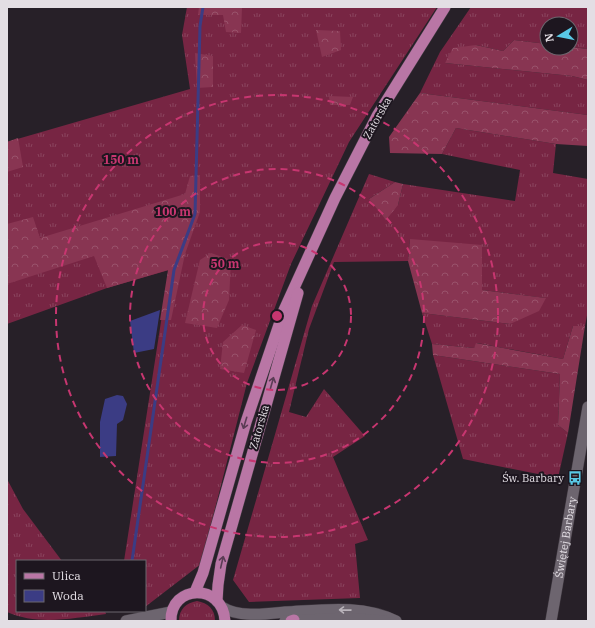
<svg xmlns="http://www.w3.org/2000/svg" width="595" height="628" font-family="'IBM Plex Serif',serif">
  <defs>
    <pattern id="grass-tufts" width="24" height="20" patternUnits="userSpaceOnUse"><rect width="24" height="20" fill="#772543"/><path d="M3 7l-1-3M5 7V3M7 7l1-3M15 17l-1-3M17 17v-4M19 17l1-3" fill="none" stroke="#8a445e"/></pattern>
    <pattern id="forest-crowns" width="20" height="18" patternUnits="userSpaceOnUse"><rect width="20" height="18" fill="#883552"/><path d="M2 6a3 3 0 1 1 6 0M12 15a3 3 0 1 1 6 0" fill="none" stroke="#99526b"/></pattern>
  </defs>
  <rect width="100%" height="100%" fill="#272028"/>
  <g fill="url(#grass-tufts)">
    <path d="M187,7H437L349,142L291,264L247,383L201,564L145,607V561H124L169,270L107,288L7,324V142L190,89L182,35Z"/>
    <path d="M471,7H588V49L571,47V24H547V44L514,40L503,51L476,45L445,63L572,76L588,80V115L420,93L440,52Z"/>
    <path d="M456,128L556,144L553,173L588,179V310L585,326H573L563,359L477,343L474,348L432,344L422,313L510,324L545,298L482,290L410,239L408,261L334,262L309,329L289,412L306,417L324,389L365,436L333,457L368,540L355,544L360,598L249,602L233,580L312,306L369,174L395,182L369,199L398,205L403,184L515,201L520,170L442,154Z"/>
    <path d="M433,355L560,374L558,425L568,433L558,478L463,459Z"/>
    <path d="M7,479L23,509L62,561H17V611H105L106,614C73,618 38,626 7,612Z"/>
    <path d="M197,601C208,603 215,609 215,621H179C179,609 186,603 197,601Z"/>
  </g>
  <g fill="url(#forest-crowns)">
    <path d="M199,7H242L241,33L226,32L223,15H198Z"/>
    <path d="M316,30L340,31L341,50L322,57Z"/>
    <path d="M514,40L547,44V48L571,47L588,49V80L572,76L445,63L453,48L476,45L503,51Z"/>
    <path d="M195,53L213,56V87L197,88Z"/>
    <path d="M420,93L588,115V146L556,144L456,128L442,154L390,153L389,137Z"/>
    <path d="M329,96L353,97L350,105H330Z"/>
    <path d="M18,138L23,167L7,172V142Z"/>
    <path d="M200,175V212L185,254L171,320H160L168,270L107,288L94,256L7,284V224L33,217L40,238L185,194L190,176Z"/>
    <path d="M395,182L403,184L398,205L386,220L369,199Z"/>
    <path d="M410,239L482,245V290L546,298L539,311L510,324L422,313L408,261Z"/>
    <path d="M211,253L231,260L229,300L217,328L185,323L200,260Z"/>
    <path d="M242,325L256,330L244,373L220,369L223,342Z"/>
    <path d="M573,326H585L568,433L558,425L560,374L433,355L432,344L474,348L476,343L563,359Z"/>
  </g>
  <g fill="#3b3c84">
    <path d="M160,310L154,349L134,353L130,321Z"/>
    <path d="M117,395L123,396L127,404L123,420L117,424L116,456L100,457V422L105,399Z"/>
  </g>
  <g fill="none" stroke-linecap="round" stroke-linejoin="round">
    <path stroke="#3b3c84" stroke-width="3" d="M132,561L174,270L195,214L200,26L203,7"/>
    <defs>
      <g id="minor">
        <path id="s1" d="M551,621L588,407"/>
      </g>
      <g id="tertiary">
        <path d="M222,607C239,618 266,614 285,612C322,610 362,604 396,621"/>
        <path d="M126,621L171,612"/>
        <path d="M285,621L345,618L385,621"/>
      </g>
      <g id="primary">
        <path d="M195,592L203,573L246,422L284,310L335,198L377,116L445,7"/>
        <path d="M217,601L218,585L221,564L298,293"/>
        <path d="M171,621C170,584 223,583 225,621"/>
        <path d="M291,621L294,620"/>
      </g>
    </defs>
    <use href="#minor" stroke="#433c44" stroke-width="12"/>
    <use href="#tertiary" stroke="#433c44" stroke-width="12"/>
    <use href="#primary" stroke="#433c44" stroke-width="12"/>
    <use href="#minor" stroke="#6d656f" stroke-width="11"/>
    <use href="#tertiary" stroke="#6d656f" stroke-width="11"/>
    <use href="#primary" stroke="#b976a5" stroke-width="11"/>
  </g>
  <defs><path id="oneway-shaft" d="M-6 0H5M1.5-3L5.5 0L1.5 3" fill="none" stroke-width="1.6" stroke-linecap="round" stroke-linejoin="round"/></defs>
  <g stroke="#5b3c55">
    <use href="#oneway-shaft" transform="translate(272 383) rotate(-74)"/>
    <use href="#oneway-shaft" transform="translate(245 423) rotate(107)"/>
    <use href="#oneway-shaft" transform="translate(222 562) rotate(-77)"/>
  </g>
  <use stroke="#bab4bb" href="#oneway-shaft" transform="translate(345 610) rotate(-179)"/>
  <g fill="none" stroke="#c73670" stroke-width="2" stroke-dasharray="7 5">
    <circle cx="277" cy="316" r="74"/>
    <circle cx="277" cy="316" r="147"/>
    <circle cx="277" cy="316" r="221"/>
  </g>
  <defs>
    <symbol id="bus-bare" viewBox="-9 -9 18 18"><path d="M-5-6H5V4H4V6H2V4H-2V6H-4V4H-5ZM-3.5-4V0h7V-4ZM-3.5 1.2v1.5H-2V1.2ZM2 1.2v1.5H3.5V1.2Z" fill="#59c8e5" stroke="#1d161f" stroke-width="2.5" paint-order="stroke"/></symbol>
  </defs>
  <g fill-rule="evenodd">
    <use href="#bus-bare" x="565" y="468" width="20" height="20"/>
  </g>
  <g text-anchor="middle" dominant-baseline="central" stroke-width="4" stroke-linejoin="round" paint-order="stroke">
    <g font-size="11" fill="#e3dee4" stroke="#1d161f">
      <text transform="translate(377 118) rotate(-61)">Zatorska</text>
      <text transform="translate(259 427) rotate(-74)">Zatorska</text>
      <text stroke="none"><textPath href="#s1" startOffset="85">Świętej Barbary</textPath></text>
    </g>
    <g font-size="11" fill="#e3dee4" stroke="#1d161f" text-anchor="end">
      <text x="564" y="478">Św. Barbary</text>
    </g>
  </g>
  <circle cx="277" cy="316" r="6" fill="#c73670" stroke="#1d161f" stroke-width="2"/>
  <g font-size="12" text-anchor="middle" font-weight="bold" fill="#c73670" stroke="#1d161f" stroke-width="4" stroke-linejoin="round" paint-order="stroke">
    <text x="121" y="164">150 m</text>
    <text x="173" y="216">100 m</text>
    <text x="225" y="268">50 m</text>
  </g>
  <rect width="595" height="628" fill="none" stroke="#e3dee4" stroke-width="16"/>
  <rect x="16" y="560" width="130" height="52" fill="#1d161f" stroke="#6c666e"/>
  <rect x="24" y="573" width="20" height="6" fill="#b976a5" stroke="#6c666e"/>
  <text x="52" y="580" font-size="12" fill="#e3dee4">Ulica</text>
  <rect x="24" y="590" width="20" height="12" fill="#3b3c84" stroke="#6c666e"/>
  <text x="52" y="600" font-size="12" fill="#e3dee4">Woda</text>
  <g transform="translate(559 36) rotate(260)"><circle r="19" fill="#1d161f" stroke="#6c666e"/>
  <path d="M0-3L7 15L0 10L-7 15Z" fill="#59c8e5"/>
  <text y="-6" font-size="11" font-weight="bold" text-anchor="middle" fill="#e3dee4">N</text>
  </g>
</svg>
